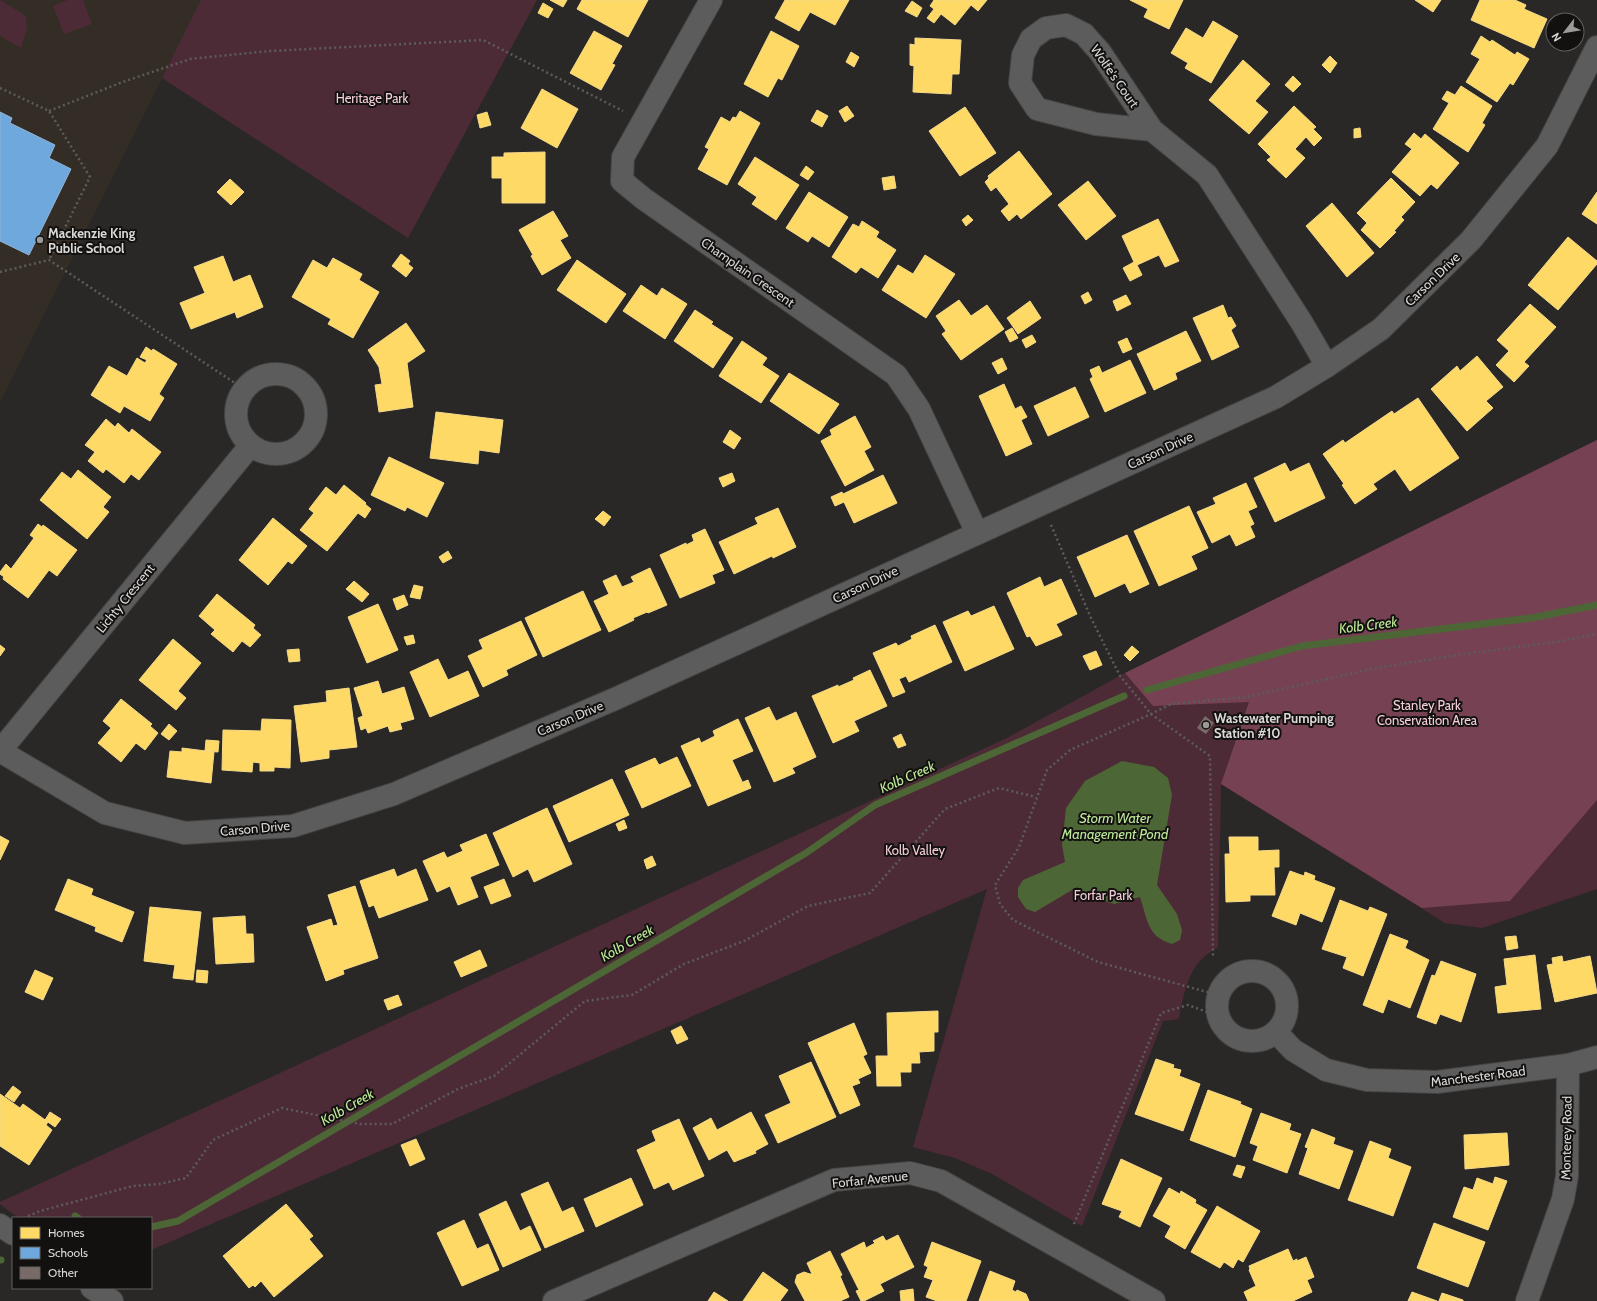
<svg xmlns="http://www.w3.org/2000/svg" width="1597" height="1301" font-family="Cabin,sans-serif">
  <rect width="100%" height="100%" fill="#2a2826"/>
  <path fill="#342d26" d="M0,0H201L0,402Z"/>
  <g fill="#4c2b36">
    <path d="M0,0L26,16L27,29L21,48L0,36Z"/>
    <path d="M68,0H83L92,24L64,34L53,6Z"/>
    <path d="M201,0H537L408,238L162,78Z"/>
    <path d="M1597,440V889L1482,928L1445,923L1221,784L1218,947C1213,950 1207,954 1203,958C1188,970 1182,1001 1179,1019L1163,1021L1082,1226L992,1174L955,1158L913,1147L987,889L151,1250V1218H18L0,1204V1202L1005,739L1125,673Z"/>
  </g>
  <path fill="#764253" d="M1597,440V800L1510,901L1422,908L1221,784L1249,702L1153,706L1125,673Z"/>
  <path fill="#4d6635" d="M1122,761L1154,767L1168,778L1172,795L1157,885L1177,914L1182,930L1180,940L1172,944C1147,937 1147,918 1140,897L1114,904L1088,895L1077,887L1035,912L1026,909L1018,897V888L1023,880L1065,862L1062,845L1066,808L1085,781Z"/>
  <g fill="#ffd966" stroke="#f4d988">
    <path d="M550,0H567L563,7Z"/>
    <path d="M582,0H648L628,37L577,9Z"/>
    <path d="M785,0H849L835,25L810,12L799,31L775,18Z"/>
    <path d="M934,0H987L978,11L971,5L955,25L941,14L934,23L927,18L934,9L930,6Z"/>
    <path d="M1130,0H1183L1169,29L1144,17L1148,9Z"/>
    <path d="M1415,0H1441L1433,12Z"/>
    <path d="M1480,0H1515L1526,5L1524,9L1547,19L1534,48L1471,20Z"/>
    <path d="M912,1L922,8L917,17L905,11Z"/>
    <path d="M543,3L553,9L548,18L538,13Z"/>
    <path d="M1213,21L1238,36L1211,83L1185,68L1188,63L1171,53L1186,28L1203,38Z"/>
    <path d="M594,31L622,46L612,64L615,65L601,90L570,73Z"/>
    <path d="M771,31L799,46L782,80L778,78L768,97L744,84Z"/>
    <path d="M1481,36L1490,42L1492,40L1515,55L1517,52L1529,59L1513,85L1510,83L1497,102L1466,82L1480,59L1471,54Z"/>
    <path d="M915,38L961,40L959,74H952L951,94L913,92L914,66L910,65V44L915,45Z"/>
    <path d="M851,52L859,57L854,67L846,62Z"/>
    <path d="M1330,56L1337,63L1330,73L1322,65Z"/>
    <path d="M1243,60L1270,84L1255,101L1268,112L1249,134L1209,100Z"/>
    <path d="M1293,76L1301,84L1293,92L1285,85Z"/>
    <path d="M1461,86L1492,106L1482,123L1485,125L1468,152L1433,129L1449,103L1442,99L1447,91L1455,95Z"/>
    <path d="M542,89L578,109L557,148L521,128Z"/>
    <path d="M847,106L854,116L845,122L839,111Z"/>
    <path d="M1294,106L1316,127L1313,129L1322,138L1314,146L1306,137L1295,149L1305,158L1286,178L1267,160L1271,157L1258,144Z"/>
    <path d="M965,107L996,153L960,176L929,131Z"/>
    <path d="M817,110L828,116L822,127L811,121Z"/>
    <path d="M740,111L760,123L727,185L698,169L709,149L705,147L721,117L730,122L733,117L736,118Z"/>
    <path d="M487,112L491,125L480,128L477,115Z"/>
    <path d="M1360,128L1361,137L1354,138V129Z"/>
    <path d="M1414,133L1421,139L1425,134L1459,163L1437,189L1431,184L1420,196L1392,172L1412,149L1405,144Z"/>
    <path d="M1019,151L1052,194L1021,219L1017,214L1009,221L1001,211L1009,204L996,187L991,191L985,182L989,178L988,176Z"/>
    <path d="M545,152V203H502V178H492V157H504V153Z"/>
    <path d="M755,157L799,185L776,220L752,204L757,197L738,184Z"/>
    <path d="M806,166L814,172L808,180L800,175Z"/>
    <path d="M894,176L896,188L884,190L882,178Z"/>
    <path d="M1391,178L1415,202L1401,217L1404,220L1394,231L1396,232L1380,248L1361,230L1367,223L1357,213Z"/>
    <path d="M230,179L244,192L231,205L217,192Z"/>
    <path d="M1088,181L1116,216L1086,240L1058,205Z"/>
    <path d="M809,192L848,217L829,247L812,236L808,242L786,228Z"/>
    <path d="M1597,192V224L1582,214Z"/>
    <path d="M1332,203L1374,253L1347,277L1306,226Z"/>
    <path d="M553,211L568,236L560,240L571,258L542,275L531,256L533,255L519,230Z"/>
    <path d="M968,215L973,220L966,226L962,220Z"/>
    <path d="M1158,219L1179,261L1165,267L1159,255L1137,265L1142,275L1130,281L1123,268L1134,262L1122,236Z"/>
    <path d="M862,221L879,232L876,237L896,250L878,278L861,267L856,273L832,257L853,224L859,227Z"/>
    <path d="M1568,237L1597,261V264L1558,310L1528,285Z"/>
    <path d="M401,254L410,261L408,264L413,268L406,277L392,266Z"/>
    <path d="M925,255L955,274L926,318L882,290L898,265L913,274Z"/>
    <path d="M223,256L233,282L250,275L263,307L237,318L235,312L191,329L180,303L205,293L194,267Z"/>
    <path d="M333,258L362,274L359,280L379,292L353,338L328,324L331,319L292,297L313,260L327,268Z"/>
    <path d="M577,260L626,294L606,323L557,290Z"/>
    <path d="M641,285L657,296L662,288L687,304L665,339L623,311Z"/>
    <path d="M1088,292L1092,300L1085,304L1081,296Z"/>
    <path d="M1126,295L1131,304L1117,311L1113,301Z"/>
    <path d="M959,300L971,316L987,305L1004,329L961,360L942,334L946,331L936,316Z"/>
    <path d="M1030,301L1041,318L1018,334L1007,318Z"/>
    <path d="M1530,304L1556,327L1524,362L1529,366L1514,382L1496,365L1509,351L1497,340Z"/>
    <path d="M1223,305L1228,318L1231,317L1236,326L1231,330L1239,347L1212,360L1193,318Z"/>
    <path d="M695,310L713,322L711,324L733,338L713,368L674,341Z"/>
    <path d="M406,323L425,351L407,363L413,407L379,412L375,385L382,384L379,367L368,350Z"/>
    <path d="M1012,328L1018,338L1010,342L1005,332Z"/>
    <path d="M1186,331L1201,361L1175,373L1177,379L1154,390L1137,354Z"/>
    <path d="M1032,335L1036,342L1026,348L1022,340Z"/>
    <path d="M1127,338L1132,349L1123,353L1118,342Z"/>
    <path d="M742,341L767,358L762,365L779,376L761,403L719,376Z"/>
    <path d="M146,347L152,351L147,360L140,357Z"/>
    <path d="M153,349L177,364L159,394L164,398L150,421L124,406L120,413L91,395L109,366L127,376L137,358L145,363Z"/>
    <path d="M1477,356L1503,387L1486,401L1493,408L1467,431L1431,389L1457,366L1460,371Z"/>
    <path d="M1002,358L1007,369L998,374L992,363Z"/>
    <path d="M1130,360L1146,393L1105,412L1090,379L1093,377L1090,370L1099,366L1102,373Z"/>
    <path d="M789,373L839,404L819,434L770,401Z"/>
    <path d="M1004,384L1015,409L1021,406L1027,417L1021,420L1032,444L1006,456L979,396Z"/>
    <path d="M1075,387L1089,417L1048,436L1034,406Z"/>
    <path d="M1418,398L1459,458L1410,491L1395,469L1373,484L1377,489L1355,504L1342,485L1344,484L1323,454L1343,440L1345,443L1392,411L1394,414Z"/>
    <path d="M436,412L503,420L499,453L479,450L478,464L430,458Z"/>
    <path d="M855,416L871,447L864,451L874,470L845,486L821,441L832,435L830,430Z"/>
    <path d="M106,419L115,427L118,423L129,433L132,429L161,452L139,480L131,474L124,483L106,469L103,473L88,461L95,452L85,445Z"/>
    <path d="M730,430L741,438L734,449L723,442Z"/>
    <path d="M389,457L444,483L427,517L407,507L405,511L371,495Z"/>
    <path d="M1285,463L1290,472L1309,463L1325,498L1275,522L1254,478Z"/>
    <path d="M78,470L111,497L103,507L109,512L87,539L40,500L62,472L71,479Z"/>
    <path d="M732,473L735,481L723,487L719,478Z"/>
    <path d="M883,475L897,503L854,523L844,502L835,506L831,497L842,492L843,494Z"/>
    <path d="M1246,483L1257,507L1248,511L1254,524L1250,526L1255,537L1236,546L1230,534L1212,543L1197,512L1216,504L1213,498Z"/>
    <path d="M344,485L366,503L365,504L371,509L365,518L358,513L327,551L300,530L314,513L309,509L326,487L336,495Z"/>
    <path d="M1189,506L1208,548L1191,556L1197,569L1159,586L1134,531Z"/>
    <path d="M778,508L796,547L773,558L772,556L734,574L719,542L758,524L755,518Z"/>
    <path d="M603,511L611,517L604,526L595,519Z"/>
    <path d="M273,518L307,546L292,564L288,561L268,585L239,560Z"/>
    <path d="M38,524L42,527L43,525L77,550L57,576L49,570L28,598L3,579L4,577L0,574V572L6,564L11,569L34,538L30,535Z"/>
    <path d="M705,529L724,570L712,575L715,583L680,598L660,555L686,543V545L694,541L692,535Z"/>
    <path d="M1127,535L1149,584L1130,593L1125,583L1095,597L1077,557Z"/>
    <path d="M448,551L452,558L443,563L439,557Z"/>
    <path d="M650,568L667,605L648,613L647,612L633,618L634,620L609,632L594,601L609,594L603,581L616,575L622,587L634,582L631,577Z"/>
    <path d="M1040,577L1044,587L1061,579L1077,614L1056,624L1062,635L1036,646L1030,636L1027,637L1007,593Z"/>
    <path d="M354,581L369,594L362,602L346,589Z"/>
    <path d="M414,585L423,587L420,599L410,597Z"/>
    <path d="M583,591L601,630L543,657L525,618Z"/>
    <path d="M217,594L255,625L253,628L261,635L250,647L242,641L233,652L211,634L215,630L199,616Z"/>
    <path d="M404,595L408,605L397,610L393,599Z"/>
    <path d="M378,604L398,650L367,663L348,617Z"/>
    <path d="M994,606L1014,649L965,671L943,622L968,611L971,616Z"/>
    <path d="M521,621L537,655L506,670L508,675L483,687L468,656L483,649L479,640Z"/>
    <path d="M935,625L952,662L909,682L906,676L899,679L905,692L893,697L873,653L896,643L898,646L912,639L911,636Z"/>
    <path d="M413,635L415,643L407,645L404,637Z"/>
    <path d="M173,639L201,663L178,691L186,698L176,710L139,680Z"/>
    <path d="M0,645L5,649L0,656Z"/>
    <path d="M1132,646L1139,652L1130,661L1124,655Z"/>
    <path d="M299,649L300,661L289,662L287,650Z"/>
    <path d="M1096,651L1102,665L1090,670L1083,656Z"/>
    <path d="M438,659L448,680L468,671L479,696L430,717L410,672Z"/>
    <path d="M870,670L887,706L854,721L859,731L833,743L812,696L838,685V687L854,680L853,678Z"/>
    <path d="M378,681L382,694L404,687L414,719L400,723L402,729L390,732L388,726L368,733L366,728L361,730L358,718L363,716L354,688Z"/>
    <path d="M349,688L357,747L329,750V758L301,762L294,706L327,702L326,691Z"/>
    <path d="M121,699L152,724L150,726L158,733L145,750L136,743L121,762L98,743L111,728L103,721Z"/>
    <path d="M769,707L776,721L796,712L816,757L792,768L795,773L774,782L745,718Z"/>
    <path d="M262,719L291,720L290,768L274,767V771H260V763L253,762L252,772L222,770L223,730L261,731Z"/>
    <path d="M738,719L753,751L732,760L746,790L708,806L681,746L699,738L701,743L715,736L713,731Z"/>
    <path d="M169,724L177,731L169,740L161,734Z"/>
    <path d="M901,734L906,745L898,748L893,738Z"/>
    <path d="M206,740L219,741L218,752L205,751Z"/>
    <path d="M182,748L214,752L211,783L167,777L170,751L182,752Z"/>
    <path d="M677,757L691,786L642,808L625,771L655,758L659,765Z"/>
    <path d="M612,779L629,815L569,842L553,806Z"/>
    <path d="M748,780L751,788L746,790L743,782Z"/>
    <path d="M547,808L572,864L534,882L528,869L513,877L493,833Z"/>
    <path d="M624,820L627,828L619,831L616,824Z"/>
    <path d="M486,834L499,865L470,877L478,897L458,905L450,886L437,892L423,861L444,852L447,858L463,851L460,845Z"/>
    <path d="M0,836L9,841L0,860Z"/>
    <path d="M1229,837H1258V851L1279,850V867H1274L1275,895H1250V901L1226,902L1225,854H1230Z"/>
    <path d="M652,856L656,865L647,869L644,860Z"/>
    <path d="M394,869L397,877L416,869L428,900L379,918L374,905L369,907L360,881Z"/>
    <path d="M1290,871L1304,876L1305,872L1315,876L1314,880L1335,888L1322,922L1300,913L1296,925L1272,916Z"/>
    <path d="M68,879L93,889L91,895L134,912L122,942L95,931L96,927L55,910Z"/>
    <path d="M504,879L511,896L491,904L484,887Z"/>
    <path d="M355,886L378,958L343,970L344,974L326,981L307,927L331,919L333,926L338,925L328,895Z"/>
    <path d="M1340,900L1368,911L1370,907L1387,914L1363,976L1343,968L1347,957L1322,949Z"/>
    <path d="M150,907L201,912L193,980L173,978L175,965L144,961Z"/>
    <path d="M245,916L246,934H253L254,962L216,964L213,918Z"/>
    <path d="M1390,934L1408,941L1405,948L1429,960L1410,1008L1388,999L1383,1013L1363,1005Z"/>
    <path d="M1516,936L1518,948L1507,950L1505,937Z"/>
    <path d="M480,950L487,966L461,977L454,962Z"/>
    <path d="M1535,955L1541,1009L1498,1013L1495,987L1507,985L1504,959Z"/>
    <path d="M1562,956L1563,962L1590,956L1597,993L1555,1002L1547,965L1553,964L1552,958Z"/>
    <path d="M1441,961L1476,974L1461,1022L1440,1014L1436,1024L1417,1017L1432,975L1435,976Z"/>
    <path d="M35,970L53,978L43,1000L25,992Z"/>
    <path d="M197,970L208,971L207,983L196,982Z"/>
    <path d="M398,995L402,1005L388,1010L384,1000Z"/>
    <path d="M938,1011V1032H934V1051L919,1052L920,1063H911V1072H900L901,1086H877L876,1056H888L887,1013Z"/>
    <path d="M854,1023L867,1054L863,1056L871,1073L858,1079L860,1083L852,1086L860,1105L840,1114L808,1043Z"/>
    <path d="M681,1026L688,1039L677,1044L671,1031Z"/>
    <path d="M1156,1059L1174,1065L1173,1068L1181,1070L1179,1076L1200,1084L1183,1131L1135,1114Z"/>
    <path d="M811,1062L836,1117L778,1143L765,1115L791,1103L779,1076Z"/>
    <path d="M13,1086L21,1092L14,1102L5,1096Z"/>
    <path d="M1208,1090L1241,1102L1240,1104L1252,1109L1235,1157L1190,1140Z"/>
    <path d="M0,1094L20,1108L23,1104L48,1122L46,1125L52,1130L29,1165L0,1146Z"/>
    <path d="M50,1112L61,1119L55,1127L45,1120Z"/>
    <path d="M751,1112L768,1144L755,1151L756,1153L734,1162L727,1150L709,1160L693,1128L711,1118L717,1130Z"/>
    <path d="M1261,1113L1291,1124L1289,1130L1301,1134L1287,1173L1253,1160L1258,1146L1250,1143Z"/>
    <path d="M679,1119L704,1176L673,1190L669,1182L654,1189L637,1150L656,1141L652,1131Z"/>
    <path d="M1312,1129L1335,1138L1333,1144L1353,1151L1339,1189L1299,1174L1308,1148L1305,1147Z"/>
    <path d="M1507,1133L1509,1165L1465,1169L1464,1135Z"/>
    <path d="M416,1139L425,1159L410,1166L401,1145Z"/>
    <path d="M1370,1141L1391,1149L1388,1158L1411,1167L1393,1216L1348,1200Z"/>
    <path d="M1121,1159L1162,1178L1140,1227L1119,1217L1122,1211L1102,1204Z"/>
    <path d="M1237,1165L1245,1167L1241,1178L1233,1175Z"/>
    <path d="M1495,1177L1507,1181L1488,1230L1453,1217L1464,1187L1473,1190L1477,1178L1493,1184Z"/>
    <path d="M631,1178L643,1205L596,1227L584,1199Z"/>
    <path d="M548,1182L562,1212L573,1207L584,1231L545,1248L521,1194Z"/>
    <path d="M1169,1188L1180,1194L1181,1191L1196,1200L1195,1203L1207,1210L1185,1249L1165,1237L1171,1226L1153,1216Z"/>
    <path d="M506,1201L520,1231L530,1226L541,1250L503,1267L479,1214Z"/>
    <path d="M286,1204L313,1236L309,1239L323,1256L274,1297L261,1281L255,1287L253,1285L249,1288L223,1256Z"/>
    <path d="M1217,1206L1260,1231L1243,1262L1238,1259L1233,1268L1224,1262L1220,1268L1191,1252Z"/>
    <path d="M464,1220L477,1249L488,1244L499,1270L462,1286L437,1233Z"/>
    <path d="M1434,1223L1485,1242L1468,1287L1417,1268Z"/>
    <path d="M898,1235L914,1267L880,1284L884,1291L864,1301H861L856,1291L859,1290L841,1254L864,1242L866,1248L875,1243L873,1241L883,1236L886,1241Z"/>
    <path d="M932,1242L981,1261L966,1301H937L926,1297L933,1280L924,1277L928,1267L924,1265Z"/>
    <path d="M1288,1249L1293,1261L1297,1259V1261L1306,1257L1314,1277L1307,1280L1312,1292L1293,1301H1248L1244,1292L1256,1286L1249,1270L1250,1269L1249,1266Z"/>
    <path d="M830,1251L842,1275L840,1276L849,1297L840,1301H805L795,1282L797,1275L804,1272L810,1274H812L807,1263Z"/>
    <path d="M990,1271L1015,1281L1012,1290L1016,1292L1017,1290L1026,1294L1029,1301H979Z"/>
    <path d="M763,1272L788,1290L780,1301H743Z"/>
    <path d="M913,1289L914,1301H901L900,1291Z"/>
    <path d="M714,1292L728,1301H708Z"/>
    <path d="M1412,1292L1437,1301H1408Z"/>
    <path d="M1442,1293L1463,1300V1301H1439Z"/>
  </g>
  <path fill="#6fa8dc" stroke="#8fb6da" d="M0,112L12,118L10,123L55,145L49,158L71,169L29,255L0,241Z"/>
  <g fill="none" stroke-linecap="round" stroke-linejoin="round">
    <g stroke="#4d6635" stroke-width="7">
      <path d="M1147,690L1302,646L1531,618L1597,605"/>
      <path d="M75,1216L78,1218"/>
      <path d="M151,1227L178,1221L806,853L875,805L1124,696"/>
      <path d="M0,1260H1"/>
    </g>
  </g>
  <path fill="#786b67" d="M1205,716L1214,723L1206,734L1197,728Z"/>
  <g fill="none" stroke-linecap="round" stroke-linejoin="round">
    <defs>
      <g id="minor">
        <path d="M711,0L623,157L622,181L644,199L896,375L919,409L977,533"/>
        <path d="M1152,130L1096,124L1037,109L1020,83L1023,55L1031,39L1046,28L1066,25L1084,34L1100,52L1152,130L1207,175L1302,323L1327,366"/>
        <circle cx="276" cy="414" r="40"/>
        <path d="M0,751L105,813L185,833L293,826L394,794L617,698L1276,397L1327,366L1381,329L1471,240L1547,146L1597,47"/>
        <path d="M0,751L250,446"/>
        <circle cx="1252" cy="1006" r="35"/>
        <path d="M1276,1032L1293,1050L1326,1070L1367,1080L1437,1082L1568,1065L1597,1057"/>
        <path d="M0,1225L13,1234"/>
        <path d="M92,1288L112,1301"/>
        <path d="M554,1301L834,1180L910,1173L941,1181L1154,1301"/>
        <path d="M1527,1301L1563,1199L1567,1176L1568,1065"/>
      </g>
    </defs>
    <use href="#minor" stroke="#454443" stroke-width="24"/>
    <g stroke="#5c5c5b" stroke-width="2.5" stroke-dasharray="2 3" stroke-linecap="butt">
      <path d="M0,88L49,111L90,177L49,260"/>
      <path d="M49,111L120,83L190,59L270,51L483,40L623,111"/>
      <path d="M0,272L49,260L244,389"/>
      <path d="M1051,525L1091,618L1120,676L1151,714L1210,756L1213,956"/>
      <path d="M1218,995L1098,962L1013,920L1000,904L995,885L1019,847L1047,770L1070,750L1151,714L1171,704L1247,697L1371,669L1464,654L1556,642L1597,634"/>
      <path d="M28,1216L40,1211L133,1186L159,1184L186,1178L213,1140L282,1108L360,1124H392L458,1089L494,1076L585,1001L632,995L684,964L744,941L808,906L870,893L945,809L999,788L1036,797"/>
      <path d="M1074,1224L1161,1013L1188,1005L1218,1016"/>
    </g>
    <use href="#minor" stroke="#5c5c5c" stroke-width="22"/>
  </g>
  <g fill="#9c9a98" stroke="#131110" stroke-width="1.5">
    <circle cx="40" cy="240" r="4"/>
    <circle cx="1206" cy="725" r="4"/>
  </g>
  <g text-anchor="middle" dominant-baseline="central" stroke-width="4" stroke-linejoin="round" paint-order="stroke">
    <g font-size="13" fill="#dad8d6" stroke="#131110">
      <text transform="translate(1115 76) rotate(55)">Wolfe's Court</text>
      <text transform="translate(748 272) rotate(35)">Champlain Crescent</text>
      <text transform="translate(1432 279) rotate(-44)">Carson Drive</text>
      <text transform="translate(1160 450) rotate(-25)">Carson Drive</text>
      <text transform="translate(865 584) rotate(-25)">Carson Drive</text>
      <text transform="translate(125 598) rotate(-51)">Lichty Crescent</text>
      <text transform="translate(570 718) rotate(-23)">Carson Drive</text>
      <text transform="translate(255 828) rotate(-5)">Carson Drive</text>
      <text transform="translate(1478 1076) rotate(-7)">Manchester Road</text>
      <text transform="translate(1566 1138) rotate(-89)">Monterey Road</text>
      <text transform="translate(870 1179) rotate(-6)">Forfar Avenue</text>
    </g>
    <g font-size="13" fill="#f4cdd8" stroke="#131110">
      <text x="372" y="98">Heritage Park</text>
      <text x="1427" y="705">Stanley Park<tspan x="1427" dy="15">Conservation Area</tspan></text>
      <text x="915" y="850">Kolb Valley</text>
      <text x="1103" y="895">Forfar Park</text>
    </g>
    <g font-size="13" font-weight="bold" fill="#dad8d6" stroke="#131110" text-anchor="start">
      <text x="48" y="233">Mackenzie King<tspan x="48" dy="15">Public School</tspan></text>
      <text x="1214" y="718">Wastewater Pumping<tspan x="1214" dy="15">Station #10</tspan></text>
    </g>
    <g font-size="14" font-style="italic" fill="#bee998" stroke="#131110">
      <text transform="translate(1368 625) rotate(-7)">Kolb Creek</text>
      <text transform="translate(907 777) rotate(-24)">Kolb Creek</text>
      <text x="1115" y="818">Storm Water<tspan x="1115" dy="16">Management Pond</tspan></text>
      <text transform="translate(627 943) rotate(-30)">Kolb Creek</text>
      <text transform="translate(347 1107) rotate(-30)">Kolb Creek</text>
    </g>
  </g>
  <rect x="12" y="1217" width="140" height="72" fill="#131110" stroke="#63615f"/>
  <rect x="20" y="1227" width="20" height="12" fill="#ffd966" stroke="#63615f"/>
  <text x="48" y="1237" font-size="12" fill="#dad8d6">Homes</text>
  <rect x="20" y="1247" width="20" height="12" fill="#6fa8dc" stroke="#63615f"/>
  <text x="48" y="1257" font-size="12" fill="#dad8d6">Schools</text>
  <rect x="20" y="1267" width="20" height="12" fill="#786b67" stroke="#63615f"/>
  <text x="48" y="1277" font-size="12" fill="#dad8d6">Other</text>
  <g transform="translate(1565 32) rotate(239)"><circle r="19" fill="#131110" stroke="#63615f"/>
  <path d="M0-3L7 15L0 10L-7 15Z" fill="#9c9a98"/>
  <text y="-6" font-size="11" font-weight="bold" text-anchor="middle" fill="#dad8d6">N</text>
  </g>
</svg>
